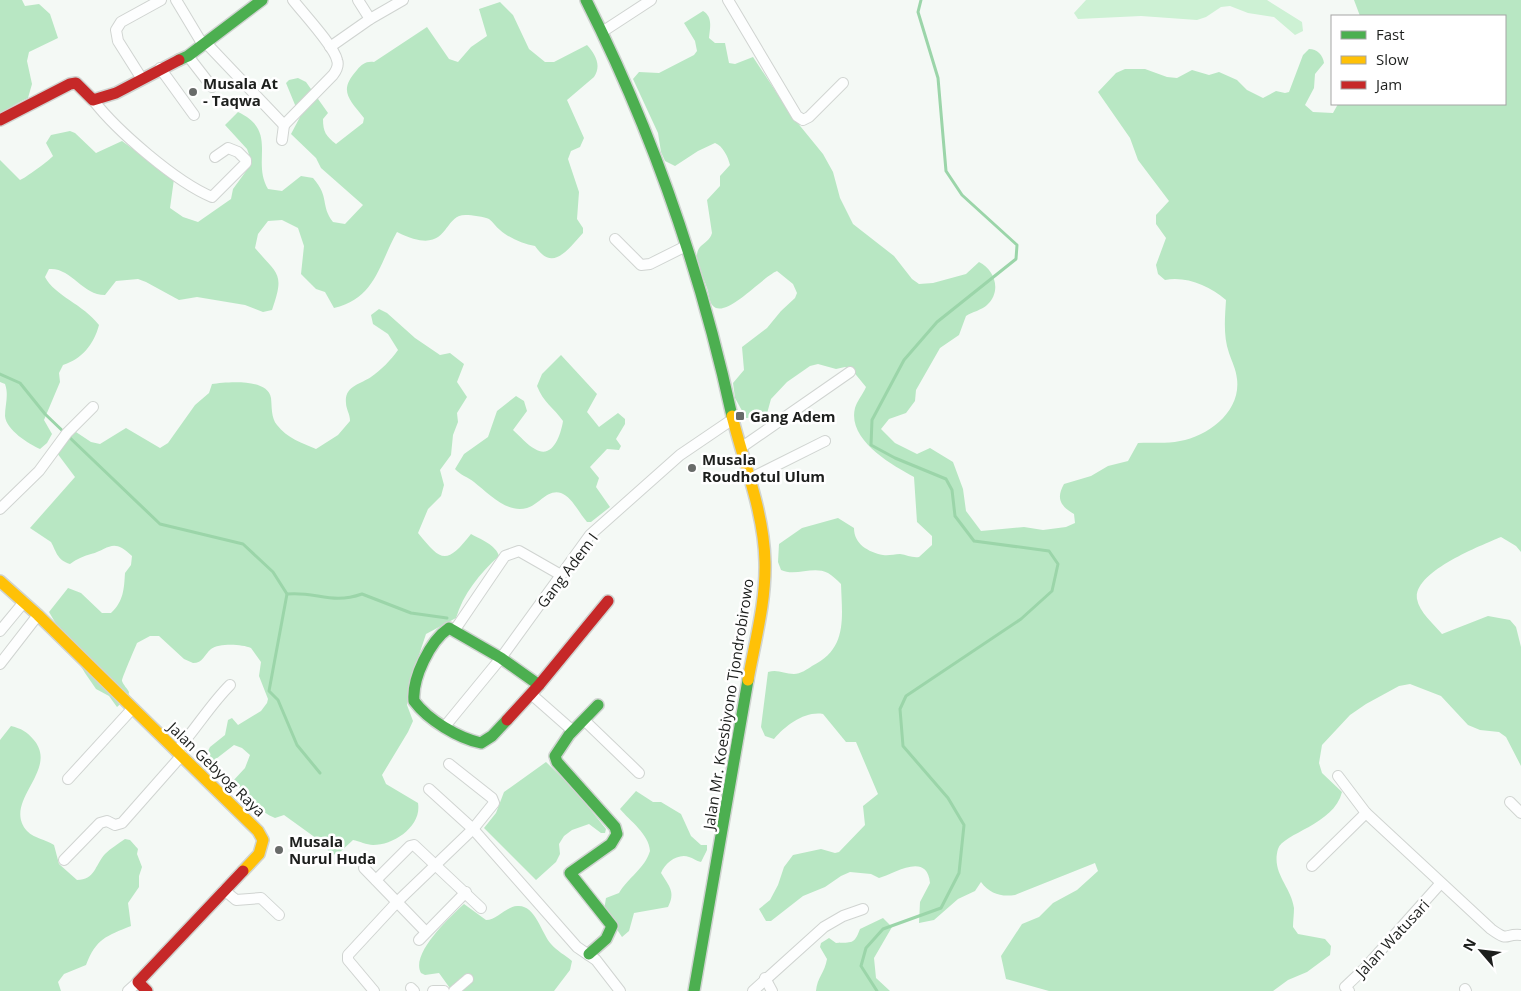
<svg xmlns="http://www.w3.org/2000/svg" width="1521" height="991" font-family="'Open Sans',sans-serif">
  <rect width="100%" height="100%" fill="#f4f9f5"/>
  <path fill="#cdf1d4" d="M1086,0H1267L1302,22L1303,31L1295,35L1274,17L1248,13L1230,6L1221,7L1206,17L1197,20L1141,16L1078,19L1074,13Z"/>
  <g fill="#b8e7c3">
    <path d="M0,0H22L25,6L39,4L50,14L58,38L29,52L27,61L32,84L28,98C15,104 3,110 0,126Z"/>
    <path d="M1354,0H1521V552L1516,546L1501,537C1480,546 1413,572 1417,599C1419,612 1434,624 1442,634L1488,616L1510,620L1516,627L1521,647V766L1506,737L1499,732L1480,730L1468,725L1441,696L1410,684L1399,686L1366,704L1350,715L1322,745L1319,763L1322,773L1342,792C1334,825 1283,833 1278,849C1271,873 1291,886 1294,908C1294,914 1293,921 1293,927L1298,934L1325,939L1331,946L1330,955L1307,972L1288,980L1273,991H1049L1006,979L1001,956L1022,924L1039,917L1053,903L1077,890L1098,871L1095,863L1015,895C1001,897 990,894 981,882L975,891L958,899L934,920L919,923L920,902L930,883C927,851 894,874 879,878L871,874L850,872L841,876L825,887L803,896L771,921H766L759,909L770,900L778,885L784,867L793,855L821,849L835,853L839,852L865,825L863,806L878,794L856,742H846L823,714C805,711 786,725 774,739L765,736L761,727L768,672C778,669 784,674 794,674C800,674 808,669 812,666C848,649 842,617 841,584C837,580 833,576 828,573C813,565 796,577 781,570L778,562L779,544L802,528L838,518L854,528C854,544 868,552 883,555C889,556 894,554 900,554C907,555 912,558 919,557L932,545V536L917,522L914,477C892,465 847,440 855,408C857,401 863,394 866,387L852,370L845,367L836,369L818,364L810,366L787,382L771,399L766,417L746,418L735,398L733,383L744,370L742,347L767,328L781,311L795,298L797,293L793,284L777,271C762,277 726,319 713,306C709,302 709,293 707,288C704,277 691,258 700,247C705,242 710,240 712,233L707,200L720,186V176L730,165C728,157 723,146 715,143L698,151L675,166L665,161L661,152L658,133L633,79L639,72L659,73L694,55L697,51L695,41L684,23L703,11C713,17 710,27 709,38L715,43H725L729,63L735,64L753,57L792,116L823,154L833,172L840,198L853,224L894,256L912,279L919,284L933,283L966,274L979,262C995,270 1002,291 987,305C982,310 972,312 966,316L959,335L940,348L916,390L915,401L906,413L889,419L881,429L895,443L917,454L930,448L953,462L963,489L966,511L981,531L1024,527L1043,530L1066,527L1075,523L1074,514C1060,506 1056,498 1064,484L1091,476L1108,466L1128,461L1138,443C1152,442 1166,444 1180,441C1209,436 1241,411 1237,379C1236,369 1232,362 1229,353C1223,336 1225,317 1226,300C1209,286 1187,276 1165,280L1158,274L1156,265L1166,238L1156,224V215L1169,201L1138,160L1130,138L1098,92L1116,73L1125,69H1145L1167,77L1177,78L1192,70L1209,75L1219,72L1237,80L1247,90L1263,98L1276,91L1285,93L1289,92L1303,55L1309,49C1317,49 1323,55 1324,63L1315,74L1314,88L1305,105L1313,112L1333,113L1338,104H1505V16H1360Z"/>
    <path d="M500,2L513,15L529,49L545,62H554L587,45C595,54 602,65 594,77L567,100L584,138L580,147L571,151L568,159L579,192L577,219L583,228V233C568,249 553,273 535,246C523,244 509,238 500,230C496,227 493,222 489,219C485,217 471,215 466,215C441,214 451,259 397,232C379,264 376,298 334,308L325,292L316,289L301,274L304,246L298,228L282,220L268,221L258,234L255,248C278,275 285,273 272,310L263,312L245,305L197,297L179,300L146,282L138,279L116,281L105,295C82,295 71,267 49,269L45,277C55,296 83,304 99,325C94,344 82,359 63,365L59,373L60,382L44,420L52,434L47,443L40,449C29,444 6,430 5,416C5,405 9,395 5,384L0,382V160L20,180C24,179 51,159 53,156L46,143L51,135L70,131L75,133L96,153L122,141L174,179L170,208L183,217L198,222L231,199L233,189L252,163L247,149L225,125L238,112C279,131 251,161 268,189L282,191L301,176L313,178C330,197 320,205 333,222L345,224L363,205L321,168L316,158L291,134L300,117L286,83L289,80L298,78L306,82L328,113L323,119C323,132 326,136 336,144L363,123L364,118C349,99 338,91 357,70C362,64 366,61 374,62L427,27L449,59L458,62L471,47L487,36L479,9Z"/>
    <path d="M379,309L387,313L415,338L440,355L450,353L464,364L457,382L467,397L457,413L458,422L453,435L451,455L440,470L444,485L441,496L428,509L418,533C441,561 446,566 471,534C480,539 496,545 499,556C480,573 463,594 456,618L426,634L412,676L407,705L413,721L408,732L382,775L386,784L418,803C422,826 394,845 373,845C367,845 359,841 353,840L339,853L329,856L327,846L284,815L275,818C257,811 247,794 232,782L245,768L250,755L242,748L234,745L212,762L206,755L210,747L225,735L228,720L232,718L238,725L261,711L267,703L268,699L259,676L261,662L251,648C242,644 219,643 211,649C204,655 203,663 193,663L184,659L159,636H150L137,643C135,648 121,680 122,681C124,686 127,688 129,692L128,697L117,707L109,696L96,689L85,673L49,612L68,588L81,593L102,613H111C124,601 124,588 125,573L131,565L132,556C113,537 109,549 91,554C83,556 77,559 70,564C57,560 56,551 51,542L30,528L75,477L57,453L62,444L76,432L91,442L100,444L126,428L160,448L168,443L195,405L209,393L212,384C227,382 268,378 271,398C272,407 271,418 277,425C287,438 302,443 316,449L338,435L350,421C350,414 346,409 346,403C344,386 361,384 371,377C381,370 391,360 398,350L388,334L373,324L371,315Z"/>
    <path d="M561,355L597,394L587,412L599,427L618,413L625,419V424L616,439L621,446L619,450L607,449L590,467L599,478L596,487L610,507L591,522H587C579,513 572,497 561,493C547,489 539,505 527,508C507,514 488,493 474,482C468,477 460,475 455,469L464,454L488,437L497,411L516,396L524,401L527,411L513,430C520,436 527,445 535,449C553,460 561,434 563,421C554,408 543,402 537,386L542,374Z"/>
    <path d="M11,726C22,729 26,731 33,739C61,770 1,801 27,831C35,839 45,839 54,845L59,864L77,880C95,880 95,865 105,854C111,848 118,844 125,839L130,840L138,849L137,854L142,867L139,876V887L128,903L131,926C106,936 96,939 86,965L64,974L58,982L61,991H0V740Z"/>
    <path d="M546,762L573,788L606,829L605,833H601L589,824L572,830L564,836L559,844L560,854L556,862L536,880L484,828L496,813L504,792Z"/>
    <path d="M636,791L653,802H661L681,814L691,836L701,845H707V850L701,862C696,861 693,858 689,857C678,853 665,863 661,873C669,886 676,892 668,907L634,913L629,931L622,937L604,910L606,898L619,893C628,878 645,868 650,851C649,834 630,821 620,809Z"/>
    <path d="M464,904L486,920C497,920 505,907 517,906C535,904 541,932 551,944C557,951 565,955 572,961L570,970L554,991H452L439,973L425,975L421,973C410,954 450,917 464,904Z"/>
    <path d="M883,918L892,927L874,958L876,978L890,991H816C817,978 825,972 827,959L820,947L821,943L829,938L836,943C852,942 854,945 860,929Z"/>
  </g>
  <g fill="none" stroke-linecap="round" stroke-linejoin="round">
    <g stroke="#9bd5a9" stroke-width="3">
      <path d="M0,374L20,383L45,414L160,524L243,544L273,572L287,594L269,691L278,700L297,745L320,773"/>
      <path d="M287,594C316,591 331,605 362,594L411,613L447,618"/>
      <path d="M877,991L861,966L866,948L883,929L941,908L959,873L964,825L948,798L903,746L900,709L906,696L1021,619L1052,591L1058,564L1049,551L974,541L955,516L952,490L946,479L895,458L871,445L872,420L904,360L937,322L1016,259L1017,245L962,195L946,171L938,78L918,12L921,0"/>
    </g>
    <defs>
      <g id="street">
        <path d="M176,0L203,45"/>
        <path d="M358,0L370,19"/>
        <path d="M728,0L797,116L803,120L809,117L843,83"/>
        <path d="M602,32L651,0"/>
        <path d="M206,43L284,125L333,75C336,71 339,65 337,60C334,46 303,13 293,0"/>
        <path d="M330,47L370,19L403,0"/>
        <path d="M188,56L212,87"/>
        <path d="M160,68L194,115"/>
        <path d="M142,79L118,41L116,30L121,22L161,0"/>
        <path d="M93,100C117,131 176,182 212,197L246,163V160L238,152L228,148L215,157"/>
        <path d="M282,140L284,125"/>
        <path d="M615,239L641,265L650,264L686,246"/>
        <path d="M742,447L850,372"/>
        <path d="M751,478L825,441"/>
        <path d="M0,509L39,471L67,433L93,407"/>
        <path d="M0,631L24,602"/>
        <path d="M454,631L505,556L519,551L561,575"/>
        <path d="M0,664L38,615"/>
        <path d="M531,694L573,731"/>
        <path d="M584,720L639,773"/>
        <path d="M446,725L501,658L590,535L680,455L733,419"/>
        <path d="M177,750C196,729 210,705 230,685"/>
        <path d="M1338,776L1366,813L1491,929C1510,943 1504,933 1521,935"/>
        <path d="M68,779L133,708"/>
        <path d="M429,789L473,829L577,947L596,960L620,991"/>
        <path d="M1510,802L1521,813"/>
        <path d="M64,860L100,823L107,821L115,825L122,823L182,755"/>
        <path d="M1312,866L1366,813"/>
        <path d="M364,868L426,932"/>
        <path d="M376,880L410,846L414,845L481,908"/>
        <path d="M224,890L236,900L261,898L279,915"/>
        <path d="M419,940L466,892"/>
        <path d="M765,978L772,991"/>
        <path d="M411,988L414,991"/>
        <path d="M1465,989L1466,991"/>
        <path d="M128,991L138,982"/>
        <path d="M374,991L348,960V955L398,901L473,829L494,803L492,798L449,764"/>
        <path d="M433,991H444"/>
        <path d="M454,991L468,979"/>
        <path d="M753,991L824,927L843,916L863,909"/>
        <path d="M1349,991L1345,987L1365,968L1440,884"/>
      </g>
      <g id="fast">
        <path d="M586,0C652,131 701,273 732,416"/>
        <path d="M179,60L188,56L262,0"/>
        <path d="M507,720L492,736L481,743C458,738 428,720 414,701C412,678 430,641 449,628L501,658L539,685"/>
        <path d="M589,954L606,939L612,926L570,873L611,844L617,834L615,827L557,762L555,756L569,735L598,705"/>
        <path d="M694,991L748,680"/>
      </g>
      <g id="slow">
        <path d="M732,416C744,464 764,512 765,562C766,602 755,641 748,680"/>
        <path d="M0,581L38,615L258,831L263,840L259,854L243,871"/>
      </g>
      <g id="jam">
        <path d="M0,120L70,84L76,83L93,100L116,93L179,60"/>
        <path d="M507,720L539,685L608,601"/>
        <path d="M147,991L138,982L243,871"/>
      </g>
    </defs>
    <use href="#street" stroke="#d0d4d1" stroke-width="12"/>
    <use href="#fast" stroke="#d0d4d1" stroke-width="14"/>
    <use href="#slow" stroke="#d0d4d1" stroke-width="14"/>
    <use href="#jam" stroke="#d0d4d1" stroke-width="14"/>
    <use href="#street" stroke="#fdfefe" stroke-width="10"/>
    <use href="#fast" stroke="#4caf50" stroke-width="11"/>
    <use href="#slow" stroke="#ffc107" stroke-width="11"/>
    <use href="#jam" stroke="#c62828" stroke-width="11"/>
  </g>
  <g fill="#686b69" stroke="#fff" stroke-width="2">
    <circle cx="193" cy="92" r="5"/>
    <rect x="735" y="411" width="10" height="10" rx="2.5"/>
    <circle cx="692" cy="468" r="5"/>
    <circle cx="279" cy="850" r="5"/>
  </g>
  <g text-anchor="middle" dominant-baseline="central" stroke-width="5" stroke-linejoin="round" paint-order="stroke">
    <g font-size="15" font-weight="bold" fill="#1d1f1d" stroke="#fff" text-anchor="start">
      <text x="203" y="83">Musala At<tspan x="203" dy="17">- Taqwa</tspan></text>
      <text x="750" y="416">Gang Adem</text>
      <text x="702" y="459">Musala<tspan x="702" dy="17">Roudhotul Ulum</tspan></text>
      <text x="289" y="841">Musala<tspan x="289" dy="17">Nurul Huda</tspan></text>
    </g>
    <g font-size="15" fill="#1d1f1d" stroke="#fff">
      <text transform="translate(567 570) rotate(-53)">Gang Adem I</text>
      <text transform="translate(728 704) rotate(-81)">Jalan Mr. Koesbiyono Tjondrobirowo</text>
      <text transform="translate(217 769) rotate(44)">Jalan Gebyog Raya</text>
      <text transform="translate(1392 938) rotate(-47)">Jalan Watusari</text>
    </g>
  </g>
  <rect x="1331" y="15" width="175" height="90" fill="#ffffff" stroke="#a5a5a5"/>
  <rect x="1341" y="31" width="25" height="8" fill="#4caf50" stroke="#a5a5a5"/>
  <text x="1376" y="40" font-size="15" fill="#1d1f1d">Fast</text>
  <rect x="1341" y="56" width="25" height="8" fill="#ffc107" stroke="#a5a5a5"/>
  <text x="1376" y="65" font-size="15" fill="#1d1f1d">Slow</text>
  <rect x="1341" y="81" width="25" height="8" fill="#c62828" stroke="#a5a5a5"/>
  <text x="1376" y="90" font-size="15" fill="#1d1f1d">Jam</text>
  <g transform="translate(1481 951) rotate(298)" stroke="#ffffff" stroke-width="4" paint-order="stroke">
  <path d="M0-4L9 19L0 12L-9 19Z" fill="#1d1f1d"/>
  <text y="-8" font-size="14" font-weight="bold" text-anchor="middle" fill="#1d1f1d">N</text>
  </g>
</svg>
